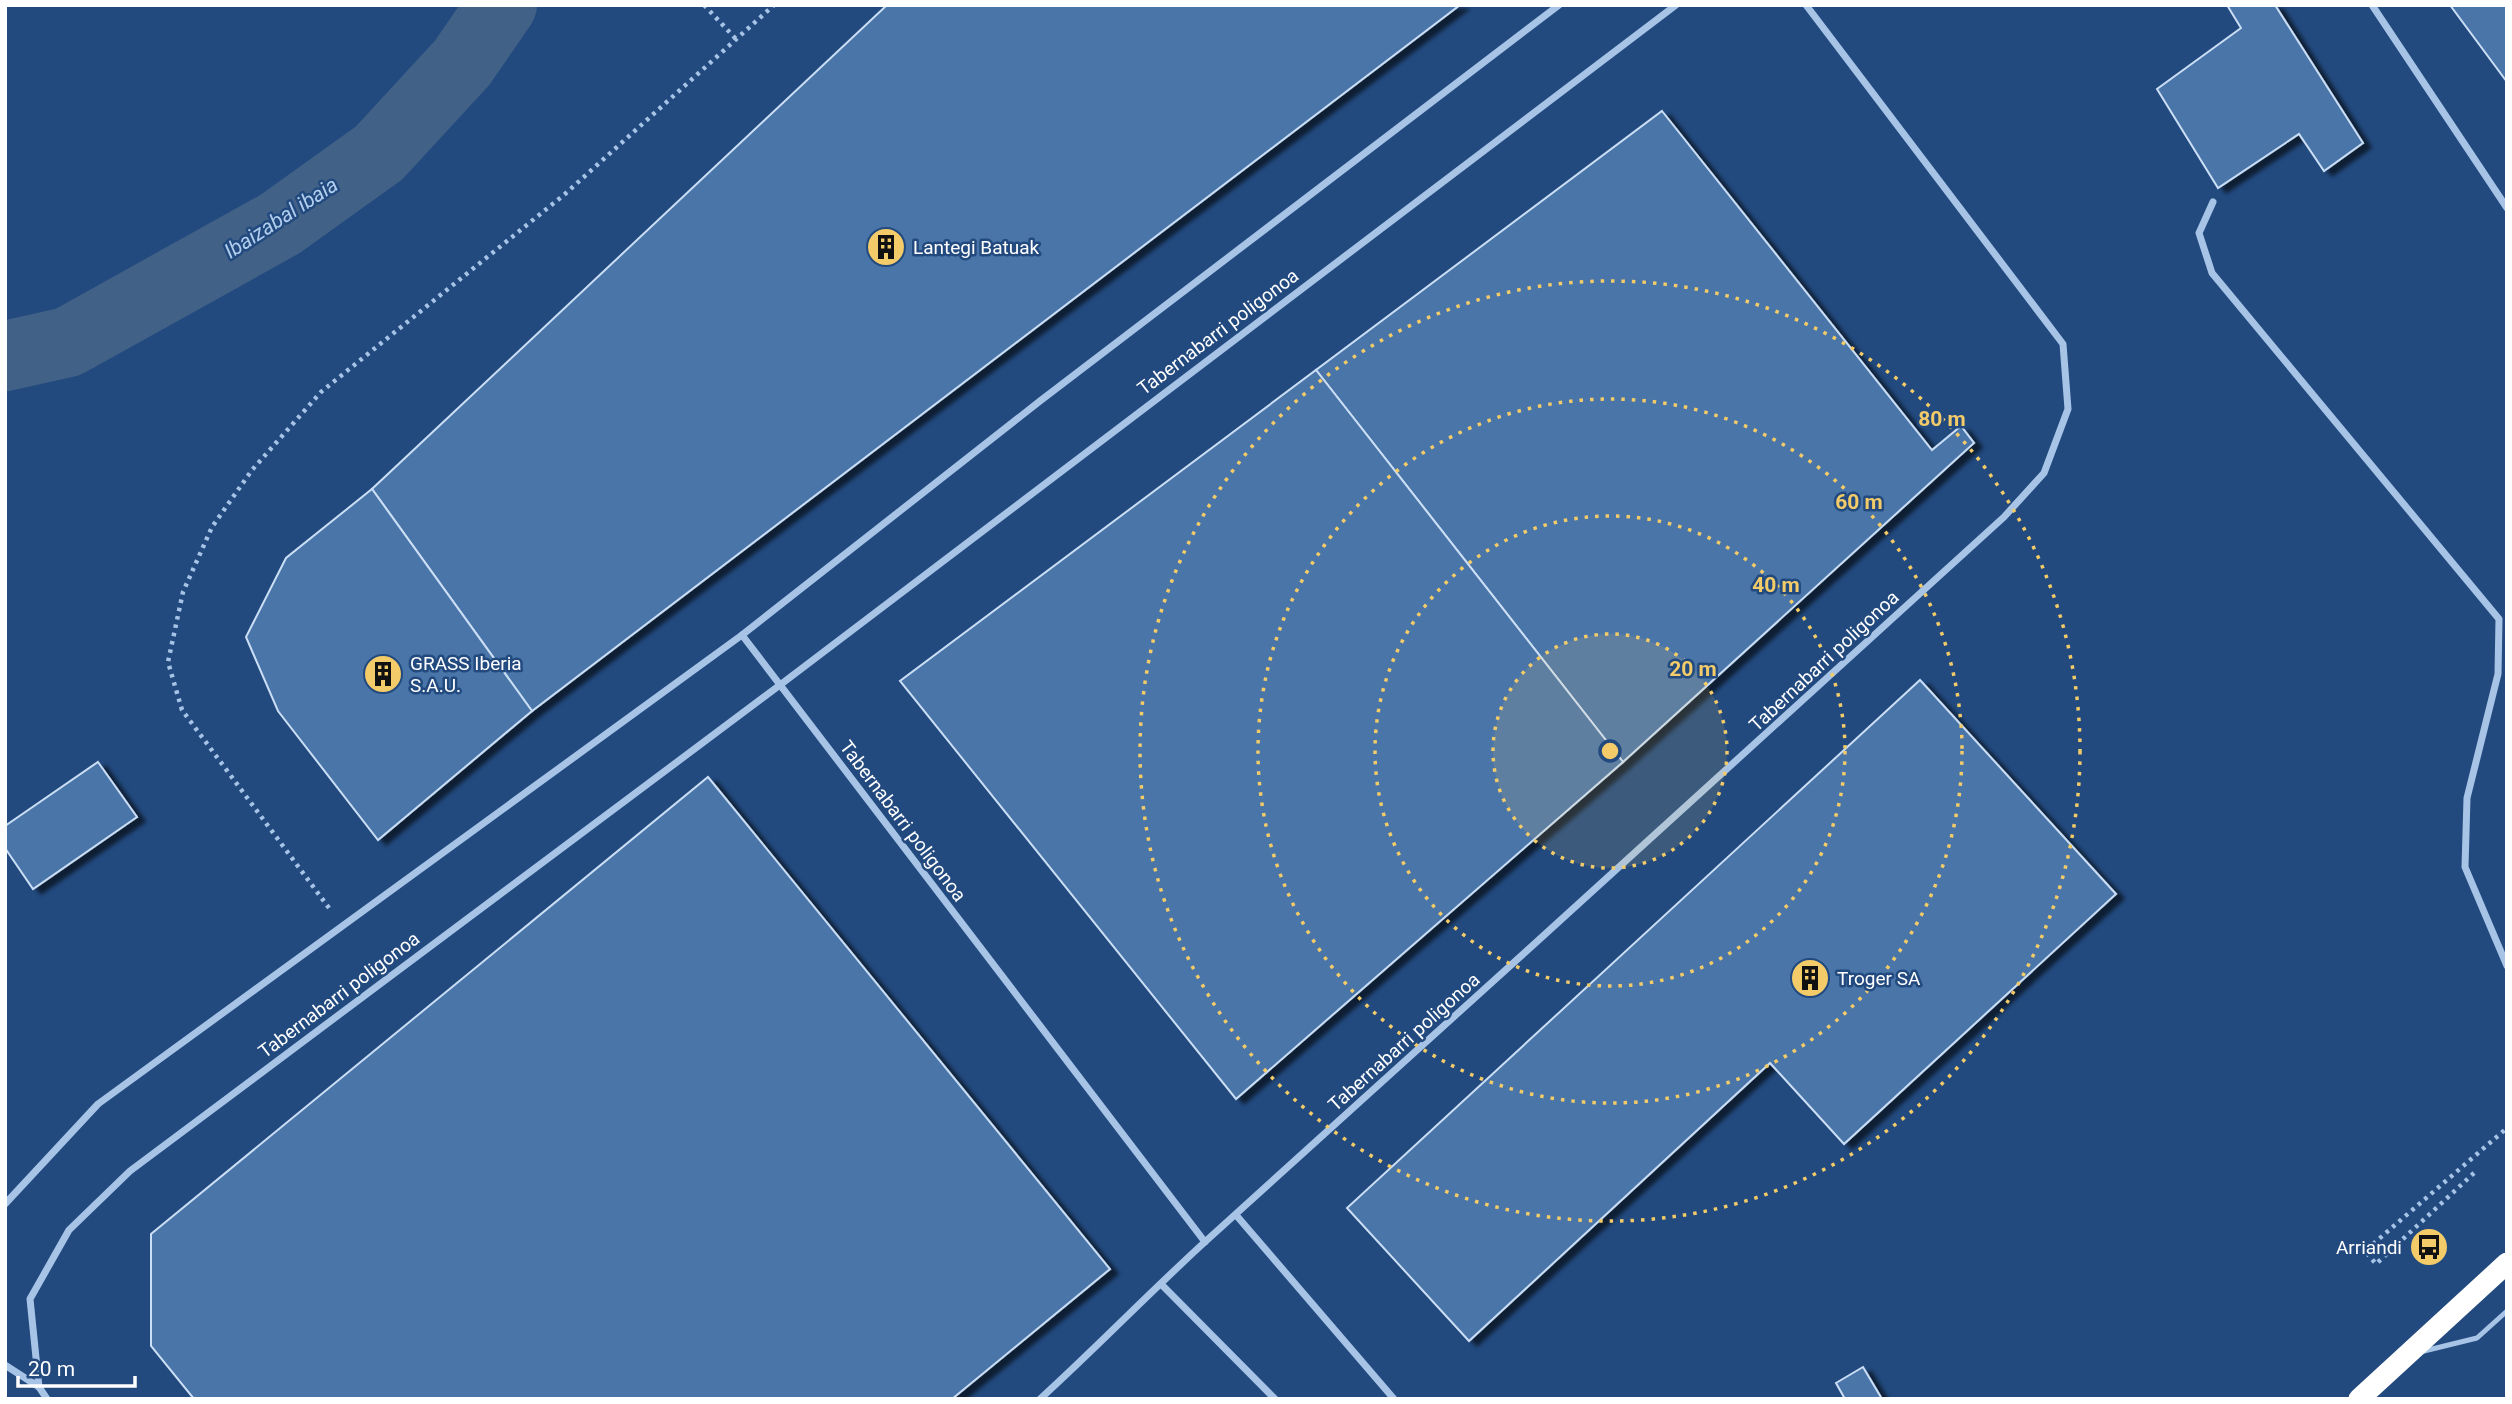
<svg xmlns="http://www.w3.org/2000/svg" width="2512" height="1404" font-family="Roboto,sans-serif">
  <defs>
    <filter id="shadow"><feDropShadow dx="8" dy="4.5" stdDeviation="2" flood-color="#0009"/></filter>
  </defs>
  <rect width="100%" height="100%" fill="#224a7f"/>
  <g fill="none" stroke-linecap="round" stroke-linejoin="round">
    <path stroke="#426186" stroke-width="70" d="M5,356L68,342L280,224L379,153L462,63L502,5"/>
  </g>
  <g fill="#4a74a8" stroke="#cadef5" stroke-width="2" filter="url(#shadow)">
    <path d="M887,5H1460L532,711L372,489Z"/>
    <path d="M2227,5H2275L2363,143L2324,171L2299,134L2218,188L2157,89L2241,28Z"/>
    <path d="M2450,5H2507V82Z"/>
    <path d="M1662,111L1932,450L1961,426L1974,443L1623,762L1316,370Z"/>
    <path d="M1316,370L1623,762L1236,1099L900,681Z"/>
    <path d="M372,489L532,711L378,840L278,711L246,637L286,558Z"/>
    <path d="M1920,680L2116,894L1844,1144L1770,1063L1469,1341L1347,1208Z"/>
    <path d="M98,762L137,817L33,889L5,848V826Z"/>
    <path d="M708,777L1110,1269L952,1399H194L151,1346V1234Z"/>
    <path d="M1863,1367L1882,1399H1845L1836,1383Z"/>
  </g>
  <g fill="none" stroke-linecap="round" stroke-linejoin="round">
    <g stroke="#a7c4e7" stroke-width="4.5" stroke-dasharray="3.5 5" stroke-linecap="butt">
      <path d="M704,5L736,39"/>
      <path d="M329,908L182,710L168,662L183,592L212,527L252,470L321,392L565,194L774,5"/>
      <path d="M2474,1173L2376,1264L2365,1251L2507,1128"/>
    </g>
    <path stroke="#a7c4e7" stroke-width="5" d="M2424,1351L2477,1338L2507,1311"/>
    <g stroke="#a7c4e7" stroke-width="7">
      <path d="M2372,5L2507,208"/>
      <path d="M2213,202L2199,233L2212,273L2499,619L2498,674L2467,798L2465,867L2507,966"/>
      <path d="M742,635L1205,1242"/>
      <path d="M5,1204L98,1104L742,635L1040,401L1559,5"/>
      <path d="M1236,1215L1394,1399"/>
      <path d="M1161,1284L1275,1399"/>
      <path d="M5,1365L39,1387"/>
      <path d="M47,1399L39,1387L30,1299L69,1230L130,1171L780,685L1676,5"/>
      <path d="M1040,1399C1097,1347 1150,1292 1207,1240C1473,999 1739,760 2004,517L2044,473L2068,409L2063,344L1806,5"/>
    </g>
    <path stroke="#fff" stroke-width="21" d="M2359,1399L2507,1263"/>
  </g>
  <circle cx="1610" cy="751" r="117" fill="#f3cb68" fill-opacity=".12"/>
  <g fill="none" stroke="#f3cb68" stroke-width="3.5" stroke-dasharray="3.5 7">
    <circle cx="1610" cy="751" r="117"/>
    <circle cx="1610" cy="751" r="235"/>
    <circle cx="1610" cy="751" r="352"/>
    <circle cx="1610" cy="751" r="470"/>
  </g>
  <defs>
    <symbol id="building-disc" viewBox="-11 -11 22 22"><circle r="9.5" fill="#f3cb68" stroke="#224a7f"/><path d="M-4-6H4V6H1V3H-1V6H-4ZM-2.5-4.3h1.7v1.8h-1.7ZM.8-4.3h1.7v1.8H.8ZM-2.5-1h1.7V.8h-1.7ZM.8-1h1.7V.8H.8Z" fill="#111"/></symbol>
    <symbol id="bus-disc" viewBox="-11 -11 22 22"><circle r="9.5" fill="#f3cb68" stroke="#224a7f"/><path d="M-5-6H5V4H4V6H2V4H-2V6H-4V4H-5ZM-3.5-4V0h7V-4ZM-3.5 1.2v1.5H-2V1.2ZM2 1.2v1.5H3.5V1.2Z" fill="#111"/></symbol>
  </defs>
  <g fill-rule="evenodd">
    <use href="#building-disc" x="864" y="225" width="44" height="44"/>
    <use href="#building-disc" x="361" y="652" width="44" height="44"/>
    <use href="#building-disc" x="1788" y="956" width="44" height="44"/>
    <use href="#bus-disc" x="2407" y="1225" width="44" height="44"/>
  </g>
  <g text-anchor="middle" dominant-baseline="central" stroke-width="5" stroke-linejoin="round" paint-order="stroke">
    <g font-size="19" fill="#fff" stroke="#224a7f" text-anchor="start">
      <text x="913" y="247">Lantegi Batuak</text>
      <text x="410" y="663">GRASS Iberia<tspan x="410" dy="22">S.A.U.</tspan></text>
      <text x="1837" y="978">Troger SA</text>
      <text x="2402" y="1247" text-anchor="end">Arriandi</text>
    </g>
    <g font-size="19" fill="#fff" stroke="#224a7f">
      <text transform="translate(1218 332) rotate(-37)">Tabernabarri poligonoa</text>
      <text transform="translate(1824 661) rotate(-43)">Tabernabarri poligonoa</text>
      <text transform="translate(903 821) rotate(53)">Tabernabarri poligonoa</text>
      <text transform="translate(339 995) rotate(-37)">Tabernabarri poligonoa</text>
      <text transform="translate(1404 1042) rotate(-42)">Tabernabarri poligonoa</text>
    </g>
    <g font-size="21" font-style="italic" fill="#b2ceee" stroke="#224a7f">
      <text transform="translate(281 218) rotate(-33)">Ibaizabal ibaia</text>
    </g>
  </g>
  <circle cx="1610" cy="751" r="10" fill="#f3cb68" stroke="#224a7f" stroke-width="3.5"/>
  <g font-size="21" text-anchor="middle" font-weight="bold" fill="#f3cb68" stroke="#224a7f" stroke-width="5" stroke-linejoin="round" paint-order="stroke">
    <text x="1942" y="426">80 m</text>
    <text x="1859" y="509">60 m</text>
    <text x="1776" y="592">40 m</text>
    <text x="1693" y="676">20 m</text>
  </g>
  <rect width="2512" height="1404" fill="none" stroke="#ffffff" stroke-width="14"/>
  <path d="M18 1376v10h117v-10" fill="none" stroke="#ffffff" stroke-width="3.5"/>
  <text x="28" y="1376" font-size="21" fill="#ffffff" stroke="#224a7f" stroke-width="5" paint-order="stroke">20 m</text>
</svg>
